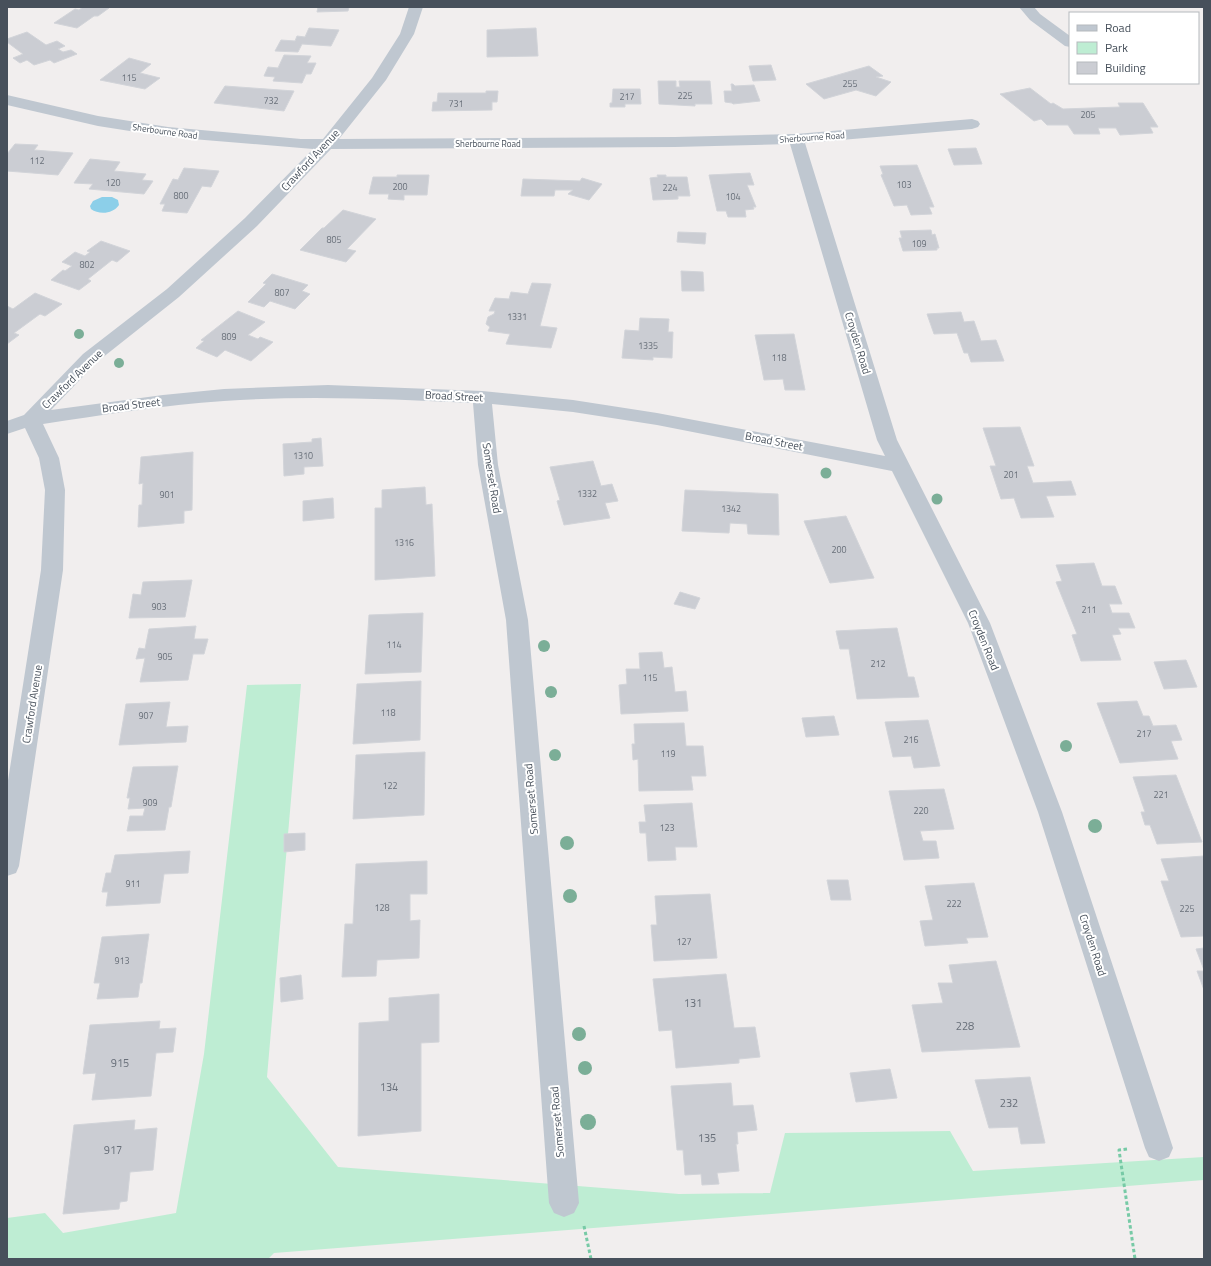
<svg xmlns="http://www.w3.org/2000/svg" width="1211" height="1266" font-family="'Titillium Web',sans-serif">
  <rect width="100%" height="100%" fill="#f1eeee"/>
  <path fill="#beedd3" d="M301,684L267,1077L338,1167L679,1194L770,1193L785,1133L950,1131L973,1171L1204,1157V1180L274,1253L268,1259H7V1218L45,1213L63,1233L176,1213L204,1054L247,685Z"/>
  <path fill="#8ccfe9" d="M102,197H112L118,200L119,205C113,214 99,215 91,209L90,206L93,201Z"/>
  <g fill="#cbcdd3" stroke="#d2d4d9">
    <path d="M83,7L109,8L98,16H94L77,28L54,23L75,9L79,10Z"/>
    <path d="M308,7H349L348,11L317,12L318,7Z"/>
    <path d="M309,28L339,30L331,46L302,44L298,52L275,51L281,40L295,41L297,36L305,37Z"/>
    <path d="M536,28L538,56L487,57V30Z"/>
    <path d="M27,32L46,45L57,41L65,46L58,49L63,52L71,50L77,54L54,63L50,60L34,65L27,60L20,63L13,58L23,54L7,42V39Z"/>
    <path d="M284,55L311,56L307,63H316L311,74H306L302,83L273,81L275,77L264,76L268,67L278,68Z"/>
    <path d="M129,58L151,64L140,73L160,78L145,89L100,80Z"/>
    <path d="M771,65L776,80L753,81L749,66Z"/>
    <path d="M869,66L883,76L876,77L891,82L876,96L856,90L824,99L806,84Z"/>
    <path d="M658,81H676V87H680L679,81H710L712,104H695V106L659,104Z"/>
    <path d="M731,84H733L735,86L754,85L760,101L733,104L732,103L725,102L724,91H732Z"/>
    <path d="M225,86L294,91L284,111L214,103Z"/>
    <path d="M1030,88L1051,104L1053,103L1063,109L1120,107L1118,103H1143L1158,127H1150L1153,133L1120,135L1116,128H1098L1100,134H1074L1068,125H1047L1041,119L1034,121L1000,94Z"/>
    <path d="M613,89H640L641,104H625V107H610V103H612Z"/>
    <path d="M486,91H498L497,102H492V110L432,111L433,102H437L438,93H486Z"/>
    <path d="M15,144L38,145L34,150L73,153L58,175L7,171V154Z"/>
    <path d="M976,148L982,164L954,165L948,149Z"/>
    <path d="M90,159L120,162L114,171L146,174L142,180L153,181L144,194L89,189L93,184L74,183Z"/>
    <path d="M917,165L934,207H929L932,214L911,215L907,205L894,206L881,175L883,174L880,166Z"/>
    <path d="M184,168L219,171L211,187L202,186L187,213L162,211L165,204H160L173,179L178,180Z"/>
    <path d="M750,173L754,185H747L756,207H753L754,209L745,210L746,217H728L726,211H717L709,175Z"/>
    <path d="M397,175H429L427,195H404V200L388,199L389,194H369L373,177H397Z"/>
    <path d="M657,175H666V177H687L690,196H678V199L653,200L650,178L658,177Z"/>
    <path d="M582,178L602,184L589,200L568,194L573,190H555L554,196H521L523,179L580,181Z"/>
    <path d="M343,210L376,219L347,249L356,251L346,262L300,250L322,228H324Z"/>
    <path d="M931,230L932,235L935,234L939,248H937V250L903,251L899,238H902L900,231Z"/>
    <path d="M678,232L706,233L705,244L677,242Z"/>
    <path d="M101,241L130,251L117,262L112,260L88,279L91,281L79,290L51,280L63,270L65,271L72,266L62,262L75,252L85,256L90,252L87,251Z"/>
    <path d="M681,271L703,272L704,291H682Z"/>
    <path d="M272,274L308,285L302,291L310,294L295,309L270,301L264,307L248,302L266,284L263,283Z"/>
    <path d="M532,283L551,284L540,326L557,328L551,348L506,344L510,334L488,331L490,327L486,324L488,317L494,314L495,311H489L495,298L509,299L511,292L528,294Z"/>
    <path d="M35,293L62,304L45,316L40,314L14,333L19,335L7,344V306L13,309Z"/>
    <path d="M238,311L265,322L248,335L258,339L260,337L273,342L251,361L225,350L217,357L196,348L204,341L201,340Z"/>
    <path d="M961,312L964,322L974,321L981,341L996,340L1004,361L971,362L968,353H964L957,333L934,334L927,314Z"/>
    <path d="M640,318L669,319L668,332H673L672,358L653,357V360L622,358L625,330L639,331Z"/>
    <path d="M794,334L805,390H785L783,379L764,380L755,335Z"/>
    <path d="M1020,427L1034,466H1027L1033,483L1071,481L1076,495L1046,496L1054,517L1021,518L1014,498L1001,499L990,466H996L983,428Z"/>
    <path d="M321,438L323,466L304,467V474L284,476L283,444L312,442V439Z"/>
    <path d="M193,452L192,510L184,511V523L138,527L139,505H142L143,483L139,484L141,457Z"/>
    <path d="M593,461L601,486L612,484L618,501L605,503L610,518L564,525L557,501L560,500L550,467Z"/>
    <path d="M425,487L426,505L432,504L435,576L375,580V508H382V490Z"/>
    <path d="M685,490L778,494L779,535L748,534L747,524L730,523L729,533L682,531Z"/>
    <path d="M333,498L334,518L303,521V501Z"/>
    <path d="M846,516L874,578L830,583L804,521Z"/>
    <path d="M1094,563L1102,586H1115L1122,604H1109L1112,613H1129L1135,628H1118L1121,634L1112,635L1121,660L1081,661L1072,635L1077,634L1056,582L1062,581L1056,565Z"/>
    <path d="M192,580L185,617L129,618L133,594L141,595L143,582Z"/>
    <path d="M680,592L700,598L695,609L674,604Z"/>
    <path d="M423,613L421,672L365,674L369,615Z"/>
    <path d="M196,626L194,639H208L204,654H193L188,680L140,682L145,658L136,659L139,648L145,649L149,629Z"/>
    <path d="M897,628L908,677H914L919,697L857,699L849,649H840L836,631Z"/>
    <path d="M662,652L664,668L672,667L675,692L686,691L688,711L621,714L619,685L627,684L626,669H640L639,653Z"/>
    <path d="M1186,660L1197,687L1164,689L1154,662Z"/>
    <path d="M421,681L420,740L353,744L357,684Z"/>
    <path d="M1137,701L1143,716H1149L1153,726L1176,725L1182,740L1171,741L1178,759L1120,763L1097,703Z"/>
    <path d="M170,702L166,727L188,726L186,742L119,745L126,704Z"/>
    <path d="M834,716L839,735L806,737L802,718Z"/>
    <path d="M928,720L940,766L914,768L911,756L893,757L885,722Z"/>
    <path d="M684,723L686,746H703L706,776H691L693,790L639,791L638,759L633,760L632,744H635L634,724Z"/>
    <path d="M425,752L424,815L353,819L356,755Z"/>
    <path d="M178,766L171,807H169L165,830L127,831L130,816H143L145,808L128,809L130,798H127L133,767Z"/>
    <path d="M1176,775L1202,842L1157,844L1150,825H1145L1141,812H1145L1133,777Z"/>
    <path d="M944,789L954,829L920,831L923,841H936L939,858L904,860L889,791Z"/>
    <path d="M692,803L697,847H675L676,860L648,861L646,833H640L639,822H646L644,805Z"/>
    <path d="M305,833V850L284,852V834Z"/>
    <path d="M190,851L188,873L164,874L160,903L106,906L108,892H102L106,873H111L115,855Z"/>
    <path d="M1204,856V936L1181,937L1161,881H1169L1161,859Z"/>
    <path d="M427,861V894H410V921L420,920L419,958L377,960L376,976L342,977L345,924H353L356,864Z"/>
    <path d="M827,880H848L851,900H831Z"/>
    <path d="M974,883L988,937L966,938L968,943L925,946L920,921L933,920L925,886Z"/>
    <path d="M710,894L717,958L654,961L651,925H657L655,896Z"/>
    <path d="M149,934L142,983H140L138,997L97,999L100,983H94L102,937Z"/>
    <path d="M1204,948V970L1196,949Z"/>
    <path d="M996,961L1020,1047L922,1052L912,1005L943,1003L938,983H953L949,965Z"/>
    <path d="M1197,971H1204V990Z"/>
    <path d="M726,974L734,1028L755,1027L760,1057L739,1059V1063L676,1068L672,1030L659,1031L653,979Z"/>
    <path d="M301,975L303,999L281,1002L280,978Z"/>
    <path d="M439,994V1042L421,1043V1131L358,1136L359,1023L389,1021V998Z"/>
    <path d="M160,1021L159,1029L176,1028L173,1052L156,1053L151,1096L92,1100L96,1073L83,1074L90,1025Z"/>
    <path d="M890,1069L897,1098L856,1102L850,1073Z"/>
    <path d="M1030,1077L1045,1143L1021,1144L1018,1127L989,1128L975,1080Z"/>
    <path d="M731,1083L733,1106L753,1105L757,1130L737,1132L738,1144H736L739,1171L717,1173L719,1184L702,1185L701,1174L685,1175L683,1150H677L671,1086Z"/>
    <path d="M135,1120L134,1130L157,1128L153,1170L130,1172L127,1201L120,1202L119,1209L63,1214L74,1125Z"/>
  </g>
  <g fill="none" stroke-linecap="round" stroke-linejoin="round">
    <g stroke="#77caa6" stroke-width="3" stroke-dasharray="3.5 2.5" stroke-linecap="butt">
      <path d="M1127,1149L1119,1150L1135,1259"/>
      <path d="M584,1226L591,1259"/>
    </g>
    <g fill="#bfc7d0" fill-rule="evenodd">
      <path d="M409,7H423L414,34L386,80L339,139L675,137L796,134L972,119L978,121L980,124L978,127L972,129L805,143L897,440L990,623L1062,812L1173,1148L1169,1157L1159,1161L1149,1157L1145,1148L1038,812L968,623L892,471L657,425L573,412L492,404L498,465L528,620L579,1203L574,1213L564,1217L554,1213L549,1203L506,620L478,465L473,403C390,399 307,395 224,401C163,405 103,415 43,424L59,458L65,490L63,570L19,866L16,873L7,876V787L41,570L45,490L39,458L25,428L7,434V421L24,415L83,354L167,289L245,218L313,149L168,137L98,126L7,105V95L98,116L168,127L301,139H323L372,78L400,34ZM790,144L877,440L885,456L657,413L573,400L482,391L328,385L224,389L163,395L51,410L97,362L179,297L257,226L331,149L675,147Z"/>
      <path d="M1019,7H1034L1040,14L1070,36V47L1065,46L1030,20Z"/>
    </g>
  </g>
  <g fill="#7bae97">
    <circle cx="79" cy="334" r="5"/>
    <circle cx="119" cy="363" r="5"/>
    <circle cx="826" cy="473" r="5.5"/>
    <circle cx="937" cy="499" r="5.5"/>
    <circle cx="544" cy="646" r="6"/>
    <circle cx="551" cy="692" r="6"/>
    <circle cx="1066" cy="746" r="6"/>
    <circle cx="555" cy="755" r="6"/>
    <circle cx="1095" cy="826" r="7"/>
    <circle cx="567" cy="843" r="7"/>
    <circle cx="570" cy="896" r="7"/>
    <circle cx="579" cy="1034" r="7"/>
    <circle cx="585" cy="1068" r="7"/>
    <circle cx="588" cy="1122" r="8"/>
  </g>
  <g text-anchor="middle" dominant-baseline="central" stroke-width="4" stroke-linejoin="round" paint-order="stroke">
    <g font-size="9" fill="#686f79">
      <text x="129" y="77">115</text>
      <text x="850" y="83">255</text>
      <text x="685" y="95">225</text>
      <text x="627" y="96">217</text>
      <text x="271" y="100">732</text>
      <text x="456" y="103">731</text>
      <text x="1088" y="114">205</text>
      <text x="37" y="160">112</text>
      <text x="113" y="182">120</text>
      <text x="904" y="184">103</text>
      <text x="400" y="186">200</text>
      <text x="670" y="187">224</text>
      <text x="181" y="195">800</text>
      <text x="733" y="196">104</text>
      <text x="334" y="239">805</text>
      <text x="919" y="243">109</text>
      <text x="87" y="264">802</text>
      <text x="282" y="292">807</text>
      <text x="517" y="316">1331</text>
      <text x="229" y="336">809</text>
      <text x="648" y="345">1335</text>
      <text x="779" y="357">118</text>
      <text x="303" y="455">1310</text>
      <text x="1011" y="474">201</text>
      <text x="587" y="493">1332</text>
      <text x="167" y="494">901</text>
      <text x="731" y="508">1342</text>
      <text x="404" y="542">1316</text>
      <text x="839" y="549">200</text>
      <text x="159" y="606">903</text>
      <text x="1089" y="609">211</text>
      <text x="394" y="644">114</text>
      <text x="165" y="656">905</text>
      <text x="878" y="663">212</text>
      <text x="650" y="677">115</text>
      <text x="388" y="712">118</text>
      <text x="146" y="715">907</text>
      <text x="1144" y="733">217</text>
      <text x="911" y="739">216</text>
      <text x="668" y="753">119</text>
      <text x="390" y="785">122</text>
      <text x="1161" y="794">221</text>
      <text x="150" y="802">909</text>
      <text x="921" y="810">220</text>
      <text x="667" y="827">123</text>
      <text x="133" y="883">911</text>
      <text x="954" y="903">222</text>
      <text x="382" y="907">128</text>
      <text x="1187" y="908">225</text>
      <text x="684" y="941">127</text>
      <text x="122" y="960">913</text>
    </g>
    <g font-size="9" fill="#47505b" stroke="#fff">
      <text transform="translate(165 131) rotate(8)">Sherbourne Road</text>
      <text transform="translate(812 137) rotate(-4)">Sherbourne Road</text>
      <text x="488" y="143">Sherbourne Road</text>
    </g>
    <g font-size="11" fill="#47505b" stroke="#fff">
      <text transform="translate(310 160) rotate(-47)">Crawford Avenue</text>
      <text transform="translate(858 343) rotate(73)">Croyden Road</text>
      <text transform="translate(72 379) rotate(-44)">Crawford Avenue</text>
      <text transform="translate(454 396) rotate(3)">Broad Street</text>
      <text transform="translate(131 405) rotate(-7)">Broad Street</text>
      <text transform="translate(774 441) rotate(11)">Broad Street</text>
      <text transform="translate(492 478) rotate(81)">Somerset Road</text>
      <text transform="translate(984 640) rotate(68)">Croyden Road</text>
      <text transform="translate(32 704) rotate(-81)">Crawford Avenue</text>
      <text transform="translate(531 799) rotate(-95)">Somerset Road</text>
      <text transform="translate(1093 945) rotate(72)">Croyden Road</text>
      <text transform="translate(557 1122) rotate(-95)">Somerset Road</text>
    </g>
    <g font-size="11" fill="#686f79">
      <text x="693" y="1003">131</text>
      <text x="965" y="1026">228</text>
      <text x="120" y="1063">915</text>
      <text x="389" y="1087">134</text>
      <text x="1009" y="1103">232</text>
      <text x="707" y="1138">135</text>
      <text x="113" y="1150">917</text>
    </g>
  </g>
  <rect width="1211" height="1266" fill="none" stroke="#47505b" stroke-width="16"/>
  <rect x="1069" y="12" width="130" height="72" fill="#ffffff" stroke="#b5b9bd"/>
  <rect x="1077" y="25" width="20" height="6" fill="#bfc7d0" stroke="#b5b9bd"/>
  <text x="1105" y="32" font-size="12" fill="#47505b">Road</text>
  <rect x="1077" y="42" width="20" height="12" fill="#beedd3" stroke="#b5b9bd"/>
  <text x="1105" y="52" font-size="12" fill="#47505b">Park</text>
  <rect x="1077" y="62" width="20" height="12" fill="#cbcdd3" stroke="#b5b9bd"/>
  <text x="1105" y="72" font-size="12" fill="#47505b">Building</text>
</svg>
